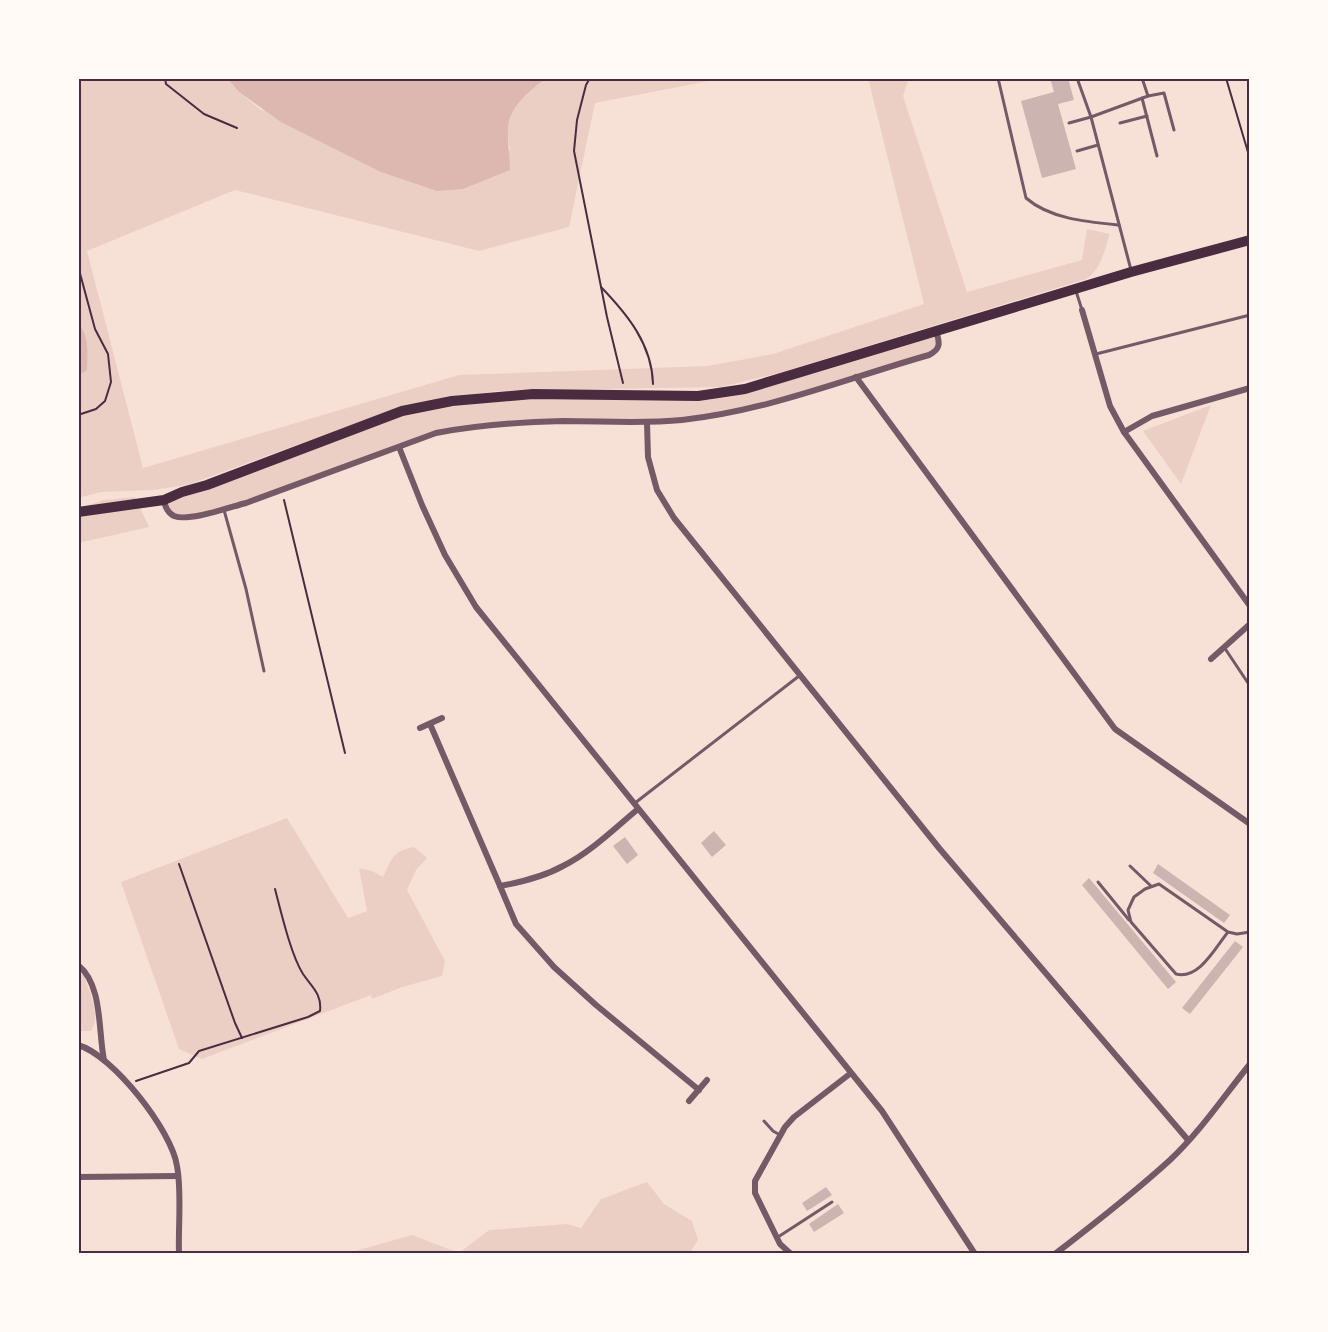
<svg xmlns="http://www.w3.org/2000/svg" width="1328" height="1332" font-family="Helvetica,sans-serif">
  <rect width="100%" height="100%" fill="#f7e1d7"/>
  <g fill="#ebcfc5">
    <path d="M78,78H227L239,92L261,110L510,150C509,143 506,133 507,126C511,105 531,89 547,78H725L595,103L569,227L479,251L235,190L87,251L143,468L459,375L707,366L773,354L924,304L868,78H909L903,96L967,292L1082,260L1087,229L1110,234C1104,251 1102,268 1086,279L779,373L721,387L496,391L429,401L393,410L187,485L153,490L101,492L78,498V376L87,370L83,328L78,321Z"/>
    <path d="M936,331L937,351L774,402L685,419L563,421L436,433L215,511L175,517L164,500L353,428L452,401L722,394Z"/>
    <path d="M1211,405L1181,484L1143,431Z"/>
    <path d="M135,497L149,527L78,543V509L103,500Z"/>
    <path d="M287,818L348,918L367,911L359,868L372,871L383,877C392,859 392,851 414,847L427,858L416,870L407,890L445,961L442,976L402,987L372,999L371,995L202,1059L179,1049L121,882Z"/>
    <path d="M78,973L84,976C89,991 102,1016 91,1031H78Z"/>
    <path d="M647,1182L664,1204L692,1221L698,1240L689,1254H345L412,1235L459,1253L489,1230L567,1224L581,1228L601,1199Z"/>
  </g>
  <g fill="#dcb8b0">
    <path d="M227,78H547C532,88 508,108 508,128C507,142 510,156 510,170L463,189L437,191L381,172L281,122L239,92Z"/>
    <path d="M78,321C89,337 88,352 87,370L78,376Z"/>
  </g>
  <g fill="#ccb4b1">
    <path d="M1050,78H1068L1074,100L1058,104L1076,169L1042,178L1021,101L1054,92Z"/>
    <path d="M714,831L726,845L712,857L701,843Z"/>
    <path d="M625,837L638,855L627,864L613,846Z"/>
    <path d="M1158,864L1230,915L1224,923L1153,873Z"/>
    <path d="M1089,878L1176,982L1168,989L1082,885Z"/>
    <path d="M1235,941L1243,947L1190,1014L1182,1008Z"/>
    <path d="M826,1187L832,1195L807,1211L802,1203Z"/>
    <path d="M838,1204L844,1213L814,1232L809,1224Z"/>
  </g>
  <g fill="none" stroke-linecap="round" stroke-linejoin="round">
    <g stroke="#4a2c40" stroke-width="2">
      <path d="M165,78L166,84L204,114L237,128"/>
      <path d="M590,78L586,85L577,120L574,151L607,317L623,383"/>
      <path d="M1226,78L1250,159"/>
      <path d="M78,266L95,329L108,354L111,382L105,401L96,409L78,415"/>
      <path d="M601,287C627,314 652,344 653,384"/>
      <path d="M284,500L345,753"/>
      <path d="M179,864L235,1023L242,1038"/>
      <path d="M136,1081L189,1063L199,1051L308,1017L320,1011C322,994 312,987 303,974C291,955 281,912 275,889"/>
    </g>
    <g stroke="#755966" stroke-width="3">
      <path d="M998,78L1026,198C1050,219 1088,222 1119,225"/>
      <path d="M1142,78L1148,96"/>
      <path d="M1142,98L1157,156"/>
      <path d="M1069,123L1091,117L1077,78"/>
      <path d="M1120,123L1147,116"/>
      <path d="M1077,151L1098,145"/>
      <path d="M1131,270L1091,117L1148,96L1164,93L1174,130"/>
      <path d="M1076,291L1082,310"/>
      <path d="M1096,354L1250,315"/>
      <path d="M224,510L246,589L264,671"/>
      <path d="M1224,647L1250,686"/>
      <path d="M635,803L799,676"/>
      <path d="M1130,866L1151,886"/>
      <path d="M1098,882L1129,920"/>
      <path d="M1228,932C1215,948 1199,980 1176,974L1131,922L1128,910L1134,897L1145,889L1159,884L1228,932L1237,934L1250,932"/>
      <path d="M764,1121L773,1131L780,1135"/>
      <path d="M778,1237L832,1202"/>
    </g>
    <g stroke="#755966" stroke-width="6">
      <path d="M1082,310L1110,406L1124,432L1250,606"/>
      <path d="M856,377L1115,729L1250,824"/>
      <path d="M647,423L648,457L657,490L674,518L939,848L1188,1140"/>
      <path d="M1124,432L1152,416L1250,388"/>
      <path d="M399,447L422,505L445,555L476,607L882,1111L975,1254"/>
      <path d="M164,500C165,507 168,513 174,516C189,522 230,507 246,503L436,433C478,425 521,422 563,421C603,421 642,424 682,420C767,411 848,378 929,355C941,349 940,343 936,331"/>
      <path d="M1211,659L1250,624"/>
      <path d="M430,724L500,886"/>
      <path d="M420,728L442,718"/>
      <path d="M638,809C615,828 591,852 563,866C543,877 522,882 500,886L516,924L554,967L596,1005L699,1090"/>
      <path d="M78,965C103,985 98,1031 104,1060"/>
      <path d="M78,1045C113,1055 172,1131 177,1166C182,1193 178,1226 179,1254"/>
      <path d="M689,1101L707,1080"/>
      <path d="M78,1177L178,1176"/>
      <path d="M791,1254L780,1244L755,1193V1181L785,1127L794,1117L851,1073"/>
      <path d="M1055,1254C1094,1224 1134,1193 1170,1160C1200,1132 1224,1096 1250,1064"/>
    </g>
    <path stroke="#4a2c40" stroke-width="10" d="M78,512L164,500L182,492L207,485L402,411L452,401L533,394L698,396L745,389L1131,272L1250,240"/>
  </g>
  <rect width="1328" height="1332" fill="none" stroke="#fffaf5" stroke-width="159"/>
  <rect x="80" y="80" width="1168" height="1172" fill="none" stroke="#4a2c40" stroke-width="2"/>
</svg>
